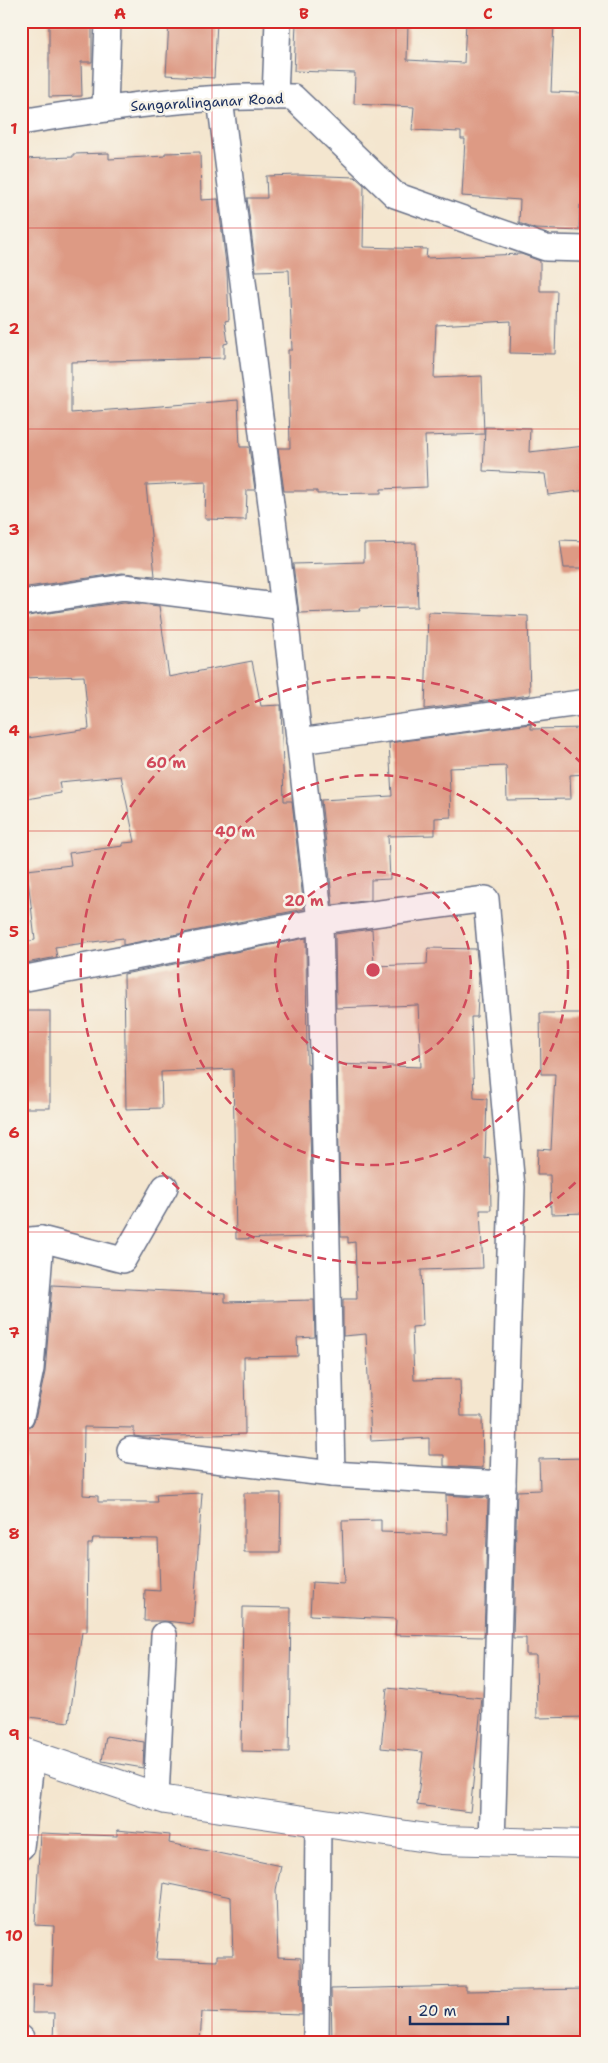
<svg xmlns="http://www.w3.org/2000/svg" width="608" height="2063" font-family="'Shantell Sans',sans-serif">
  <rect width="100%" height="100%" fill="#f7f3e8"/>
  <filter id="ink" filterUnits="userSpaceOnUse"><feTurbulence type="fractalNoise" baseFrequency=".02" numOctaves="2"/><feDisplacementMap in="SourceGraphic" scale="10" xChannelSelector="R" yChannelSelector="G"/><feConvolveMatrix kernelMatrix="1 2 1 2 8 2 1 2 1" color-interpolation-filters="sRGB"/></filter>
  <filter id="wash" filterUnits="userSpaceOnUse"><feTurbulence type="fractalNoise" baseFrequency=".0096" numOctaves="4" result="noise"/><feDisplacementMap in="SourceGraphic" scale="20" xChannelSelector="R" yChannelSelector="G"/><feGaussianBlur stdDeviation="1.12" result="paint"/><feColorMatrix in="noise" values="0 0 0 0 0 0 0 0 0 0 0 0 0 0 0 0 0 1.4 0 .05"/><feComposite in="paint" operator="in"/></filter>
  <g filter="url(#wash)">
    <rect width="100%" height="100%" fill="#f4e6cf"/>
    <g id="blocks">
      <g fill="#dd9a84" fill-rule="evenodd">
        <path d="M169,21L217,22L214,78L166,75Z"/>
        <path d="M357,21L408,23L407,60L464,63L466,21H554L551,92L584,93V120H587V205H580L579,231L535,229L519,223L520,200L462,196L465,139H461V132L412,130L414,107L354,104L355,73L294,71L296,23L357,25Z"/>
        <path d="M49,22H92V62H81L82,96L49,97Z"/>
        <path d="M200,152L201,200L218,199L227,272L229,320L225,321L228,343L224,344V358L71,362V413L238,400L240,447H249L255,490H247L246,520L205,519L206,482L146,485L155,576L122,573L21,588V159L73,157V154L109,153V159L165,156V153Z"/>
        <path d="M298,175L355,177L364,185L363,247L427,249L426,258L521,254L540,261V291H557L555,354L510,353L511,321L436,325L434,378L482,376L484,434L425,436L427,487L381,489V493L317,494V491H284L278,448H290L288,350H292L289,270L256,271L247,198H267L266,176Z"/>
        <path d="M485,427L530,428L529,452L585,446L587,490L548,495L545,474L483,471Z"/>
        <path d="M560,540L587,541V568H564Z"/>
        <path d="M416,543L418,607L359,608L360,611L299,613L293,564L364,562V544Z"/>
        <path d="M124,602L159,606L169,677L252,661L261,706L281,705L284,801H292L304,909L123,945V938L55,947L57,957L21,964V943L35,940L27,870L71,865L69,853L123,846V843L135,842L121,776L59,782L61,793L21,800V739L89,729L84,676L21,678V617Z"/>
        <path d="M428,612L528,616L530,695L425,709Z"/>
        <path d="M531,724V729L587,728V774L570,775L571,799L507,800L506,766L449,768L451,817L435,818V835L388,836L390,879L371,880V900L333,905L321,800L392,796L389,743Z"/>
        <path d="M372,929L374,966L427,964L428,948L476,949L479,978L477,1017H471L474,1098L487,1099L485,1159L490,1158L491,1210H480L483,1268L421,1270L423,1326L412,1327L414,1380L460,1379L461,1416H482L483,1468L444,1466V1455H429V1438L371,1441L366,1334L343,1336V1299H357L355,1242L348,1243V1237H341L337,1064L421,1067L418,1005L336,1008L335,934Z"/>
        <path d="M306,938L307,1063L309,1064L312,1237L236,1239L233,1069L161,1072L162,1108L126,1109L124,974Z"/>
        <rect x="21" y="1011" width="29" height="97"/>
        <path d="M540,1013H587V1213L551,1214L550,1175H537L538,1149L551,1150L555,1074H541Z"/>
        <path d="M52,1285L225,1294V1302L314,1300L315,1337L297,1338L298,1356L244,1357L245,1434L142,1437L134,1436V1428L84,1427L83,1495L98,1496V1502H157L156,1495L202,1493L193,1624L165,1621H144L145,1590L160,1591L158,1539L93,1538L92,1544H88L87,1632H82L69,1722L21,1716V1510L25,1478L27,1429L32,1425L35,1419L45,1372Z"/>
        <path d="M587,1458V1717L537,1718L536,1655H526V1638H513L517,1491L540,1490L539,1459Z"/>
        <path d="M244,1493H281L280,1552H244Z"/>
        <path d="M446,1495L488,1498L484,1637L395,1635L396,1619L310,1615L312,1582L344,1584L342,1521L381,1520V1532L447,1534Z"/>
        <path d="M243,1607L291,1608L289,1752L241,1751Z"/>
        <path d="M387,1688L482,1698L470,1812L417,1805L423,1752L381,1748Z"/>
        <path d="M106,1736L144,1742L143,1768L102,1761Z"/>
        <path d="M117,1830L170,1835L169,1843L281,1866L276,1890L278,1957L301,1958L302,2015L202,2012L200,2042H53L54,2013H32L33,1984L52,1985L54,1926L35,1925L40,1833L117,1836ZM164,1883L231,1897L233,1955H217V1961L156,1959Z"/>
        <path d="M466,1986V1991L587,1989V2042H332L331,1989Z"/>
      </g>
    </g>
  </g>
  <g filter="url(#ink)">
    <use href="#blocks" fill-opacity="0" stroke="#676f86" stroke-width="1"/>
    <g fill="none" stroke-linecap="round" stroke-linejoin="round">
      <defs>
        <g id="minor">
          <path d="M275,97L278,21"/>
          <path d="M105,108L108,21"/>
          <path d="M21,122C111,107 202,95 293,97L395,195L546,248L587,249"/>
          <path d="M21,603L124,587L284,607"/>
          <path d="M299,741L587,702"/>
          <path d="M21,979L320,921L284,607L220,99"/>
          <path d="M21,1241L41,1239L123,1260L165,1187"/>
          <path d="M21,1416L31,1369L41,1239"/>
          <path d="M130,1450L332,1474L320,921L486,899L512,1187L492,1842"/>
          <path d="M332,1474L503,1484"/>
          <path d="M156,1797L164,1635"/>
          <path d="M21,1847L32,1755"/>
          <path d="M21,2038L22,2042"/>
          <path d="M316,2042L318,1823"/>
        </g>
        <path id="tertiary" d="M21,1751L166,1800L441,1840L587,1844"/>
      </defs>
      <use href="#minor" stroke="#676f86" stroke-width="28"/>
      <use href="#tertiary" stroke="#676f86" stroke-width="30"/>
      <use href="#minor" stroke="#fff" stroke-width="25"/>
      <use href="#tertiary" stroke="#fff" stroke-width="28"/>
    </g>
  </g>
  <path fill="none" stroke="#d62828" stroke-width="1" stroke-opacity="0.55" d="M212,21V2042M396,21V2042M21,228H587M21,429H587M21,630H587M21,831H587M21,1032H587M21,1232H587M21,1433H587M21,1634H587M21,1835H587"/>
  <circle cx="373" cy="970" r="98" fill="#d1495b" fill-opacity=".12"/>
  <g fill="none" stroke="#d1495b" stroke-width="2.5" stroke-dasharray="9 6">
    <circle cx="373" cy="970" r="98"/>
    <circle cx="373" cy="970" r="195"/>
    <path d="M586 1172A293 293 0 1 1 586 768"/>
  </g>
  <g text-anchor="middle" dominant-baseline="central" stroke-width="5" stroke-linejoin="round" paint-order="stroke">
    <g font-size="14" fill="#1b2f5e" stroke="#f7f3e8">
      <text transform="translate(207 102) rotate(-3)">Sangaralinganar Road</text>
    </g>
  </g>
  <circle cx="373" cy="970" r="8" fill="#d1495b" stroke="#f7f3e8" stroke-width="2.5"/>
  <g font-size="15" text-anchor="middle" font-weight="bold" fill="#d1495b" stroke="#f7f3e8" stroke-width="5" stroke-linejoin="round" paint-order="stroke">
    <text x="166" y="768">60 m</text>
    <text x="235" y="837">40 m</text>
    <text x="304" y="906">20 m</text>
  </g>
  <rect width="608" height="2063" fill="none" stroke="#f7f3e8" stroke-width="55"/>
  <path d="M410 2016v8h98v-8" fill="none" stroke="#1b2f5e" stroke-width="2.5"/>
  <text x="418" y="2016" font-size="15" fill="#1b2f5e" stroke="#f7f3e8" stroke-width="4" paint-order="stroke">20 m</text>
  <rect x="28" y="28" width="552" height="2008" fill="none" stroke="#d62828" stroke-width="2"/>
  <g font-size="16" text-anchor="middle" font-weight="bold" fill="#d62828">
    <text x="120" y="19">A</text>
    <text x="304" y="19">B</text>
    <text x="488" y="19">C</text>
    <text x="14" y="134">1</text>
    <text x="14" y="334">2</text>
    <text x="14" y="535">3</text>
    <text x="14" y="736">4</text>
    <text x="14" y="937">5</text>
    <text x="14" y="1138">6</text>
    <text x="14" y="1338">7</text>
    <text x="14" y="1539">8</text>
    <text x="14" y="1740">9</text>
    <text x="14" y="1941">10</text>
  </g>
</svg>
